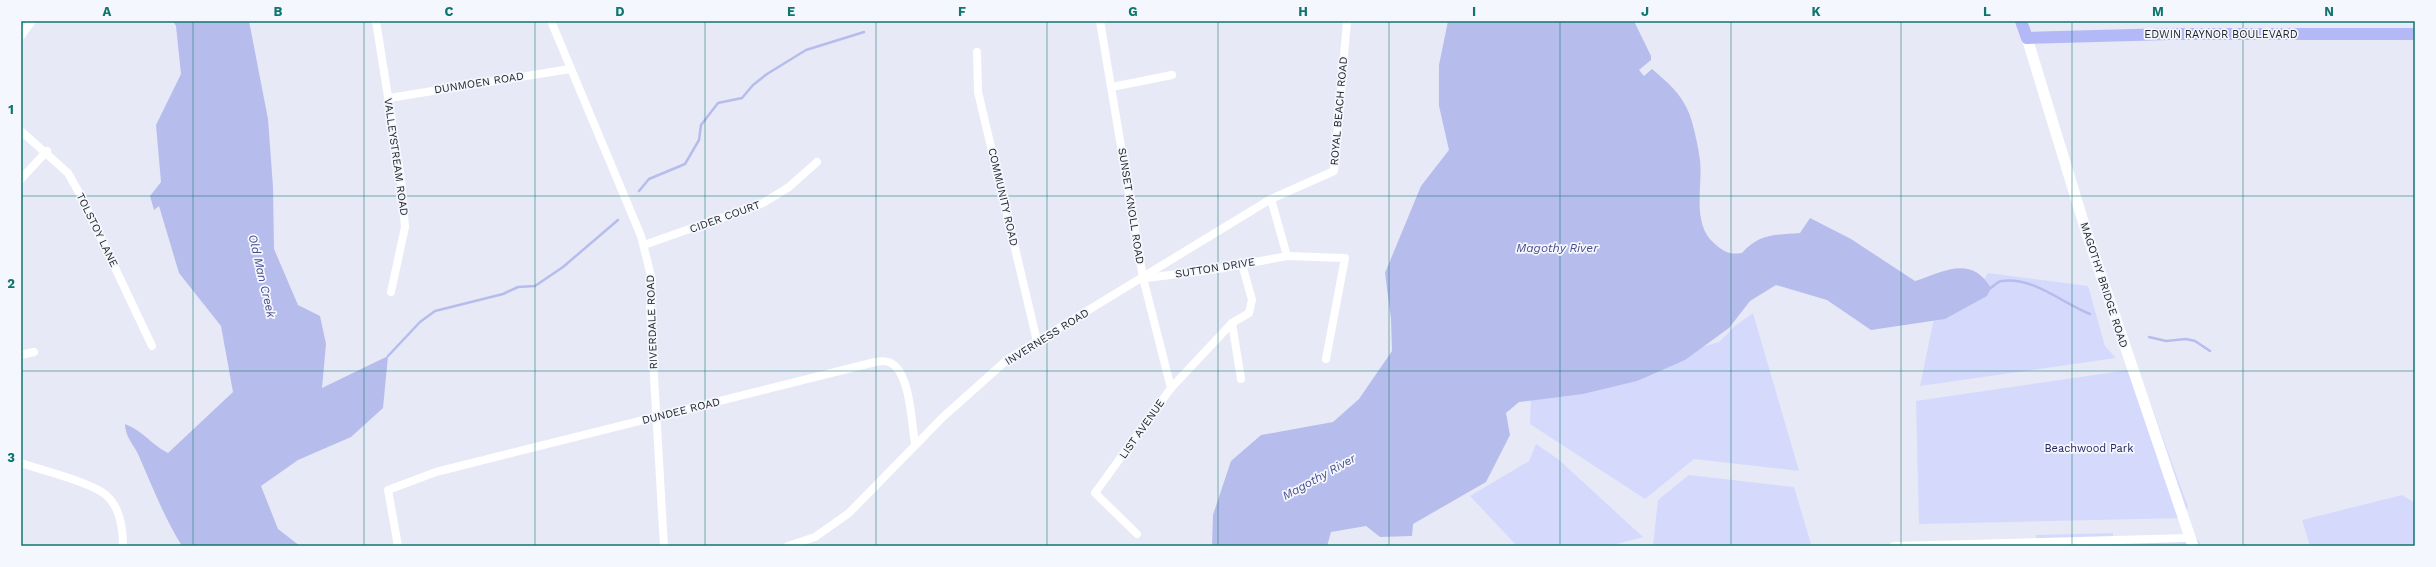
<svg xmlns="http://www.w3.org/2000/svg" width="2436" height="567" font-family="'Work Sans',sans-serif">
  <rect width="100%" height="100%" fill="#e7e9f6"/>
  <g fill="#d5dafd">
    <path d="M1988,273L2088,286L2105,346L2116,358L1920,386L1937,304L1968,305Z"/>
    <path d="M1753,313L1799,471L1694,459L1645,499L1530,424L1531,398L1719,342L1735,326Z"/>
    <path d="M2129,370L2144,386L2188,507L2182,518L1919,524L1916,401Z"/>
    <path d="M1536,444L1558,459L1643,537L1610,546H1517L1470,496L1529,461Z"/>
    <path d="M1689,475L1794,487L1811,544H1804V546H1653L1658,500Z"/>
    <path d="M2402,495L2415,503V546H2310L2302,520Z"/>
    <path d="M2113,533V538L2189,535L2199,541L2201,546H2036V535Z"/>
  </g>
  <g fill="#b6bdec">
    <path d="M173,21H249L268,119L273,187L274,249L298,305L320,316L326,344L322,388L388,356L383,408L351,437L298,460L261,486L278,529L300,546H182C164,517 152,486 138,454C133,444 125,436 125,424C142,430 152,445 168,453L233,392L221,326L179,273L159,206L154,210L150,196L161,182L156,125L181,74L176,26Z"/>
    <path d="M1448,21H1634L1651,56V60L1639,70L1644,76L1652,69C1668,83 1681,93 1689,113C1694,126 1698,146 1700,160C1703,188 1691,224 1715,244C1724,252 1730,255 1742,253C1759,233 1776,235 1800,233L1810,218L1851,239L1915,281C1943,272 1971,254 1991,288L1987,296L1945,319L1871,330L1827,300L1776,285L1750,301L1729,328L1685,360L1637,381L1583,394L1519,402L1506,413L1510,435L1486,482L1413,524L1412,536L1380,537L1366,526L1331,532L1327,546H1212L1213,515L1231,461L1261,435L1333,422L1359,399L1392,351L1391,319L1385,273L1421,186L1449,150L1439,106V65Z"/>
  </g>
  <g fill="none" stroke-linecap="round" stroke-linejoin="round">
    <g stroke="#b6bdec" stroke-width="2.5">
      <path d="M639,191L649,179L685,164L699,140L701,125L718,103L742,98L753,85L767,74L806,50L864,32"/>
      <path d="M1989,289C1994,287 1997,281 2002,281C2032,276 2064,304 2090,314"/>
      <path d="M2149,337L2166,341L2186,339L2195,341L2210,351"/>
      <path d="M388,356L420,322L435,311L503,294L518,287L535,286L563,267L618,220"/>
    </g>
    <g stroke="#fff" stroke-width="8">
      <path d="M376,21L401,179L405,227L391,292"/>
      <path d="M551,21L641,236L652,280L650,308L664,546"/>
      <path d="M1100,21L1143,278L1171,388"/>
      <path d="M21,36L32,21"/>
      <path d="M977,52L978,92L1037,341"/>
      <path d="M1112,87L1172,75"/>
      <path d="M389,98L570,69"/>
      <path d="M21,131L68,173L82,198L152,346"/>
      <path d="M21,179L47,151"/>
      <path d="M644,245L763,203L789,187L817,162"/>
      <path d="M1287,256L1271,199L1334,171L1347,21"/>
      <path d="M1146,278L1218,269L1287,256L1345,258L1326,359"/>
      <path d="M1232,323L1241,379"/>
      <path d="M21,355L34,352"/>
      <path d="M21,463C41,470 91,482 106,495C120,507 123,528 123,546"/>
      <path d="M1137,534L1095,493L1171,388L1232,323L1249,313L1252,300L1242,264"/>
      <path d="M398,546L388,490L436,472L875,362C882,361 889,360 895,366C910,379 912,425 915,444"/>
      <path d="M788,546L815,537L849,513L943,417L1008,359L1271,199"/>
      <path d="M1894,546L2190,538"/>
    </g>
    <path stroke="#fff" stroke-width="11" d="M2027,38L2086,231L2193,546"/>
    <path stroke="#b3b8f6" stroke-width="12" d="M2021,21L2027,38L2170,34H2415"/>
  </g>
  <path fill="none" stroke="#0f766e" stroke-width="1" stroke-opacity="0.55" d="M193,21V546M364,21V546M535,21V546M705,21V546M876,21V546M1047,21V546M1218,21V546M1389,21V546M1560,21V546M1731,21V546M1901,21V546M2072,21V546M2243,21V546M21,196H2415M21,371H2415"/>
  <g text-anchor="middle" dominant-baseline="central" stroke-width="3.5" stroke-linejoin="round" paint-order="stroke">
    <g font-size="11" fill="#232428" stroke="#f5f7ff">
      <text x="2221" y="34">EDWIN RAYNOR BOULEVARD</text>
      <text transform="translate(479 83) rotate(-9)">DUNMOEN ROAD</text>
      <text transform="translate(1339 111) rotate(-85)">ROYAL BEACH ROAD</text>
      <text transform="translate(396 157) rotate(82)">VALLEYSTREAM ROAD</text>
      <text transform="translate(1003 197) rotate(77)">COMMUNITY ROAD</text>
      <text transform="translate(1131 206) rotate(81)">SUNSET KNOLL ROAD</text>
      <text transform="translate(725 217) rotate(-20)">CIDER COURT</text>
      <text transform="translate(97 230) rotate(64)">TOLSTOY LANE</text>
      <text transform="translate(1215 268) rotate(-9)">SUTTON DRIVE</text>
      <text transform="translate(2104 285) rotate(72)">MAGOTHY BRIDGE ROAD</text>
      <text transform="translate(652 322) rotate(-92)">RIVERDALE ROAD</text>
      <text transform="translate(1047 337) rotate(-32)">INVERNESS ROAD</text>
      <text transform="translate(681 411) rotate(-14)">DUNDEE ROAD</text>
      <text transform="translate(1142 429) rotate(-55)">LIST AVENUE</text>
    </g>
    <g font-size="11" fill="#23235b" stroke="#f5f7ff">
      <text x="2089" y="448">Beachwood Park</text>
    </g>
    <g font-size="12" font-style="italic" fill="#494e89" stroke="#f5f7ff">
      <text x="1557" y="248">Magothy River</text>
      <text transform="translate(262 276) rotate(77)">Old Man Creek</text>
      <text transform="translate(1319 477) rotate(-29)">Magothy River</text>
    </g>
  </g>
  <rect width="2436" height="567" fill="none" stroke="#f5f7ff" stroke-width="44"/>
  <rect x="22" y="22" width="2392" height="523" fill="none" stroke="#0f766e" stroke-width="1.5"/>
  <g font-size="13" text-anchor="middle" font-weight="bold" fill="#0f766e">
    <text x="107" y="16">A</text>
    <text x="278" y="16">B</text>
    <text x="449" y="16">C</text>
    <text x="620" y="16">D</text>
    <text x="791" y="16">E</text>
    <text x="962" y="16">F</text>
    <text x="1133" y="16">G</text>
    <text x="1303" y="16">H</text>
    <text x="1474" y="16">I</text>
    <text x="1645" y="16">J</text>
    <text x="1816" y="16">K</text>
    <text x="1987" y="16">L</text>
    <text x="2158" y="16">M</text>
    <text x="2329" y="16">N</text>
    <text x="11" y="114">1</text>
    <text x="11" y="288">2</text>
    <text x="11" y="462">3</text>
  </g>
</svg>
